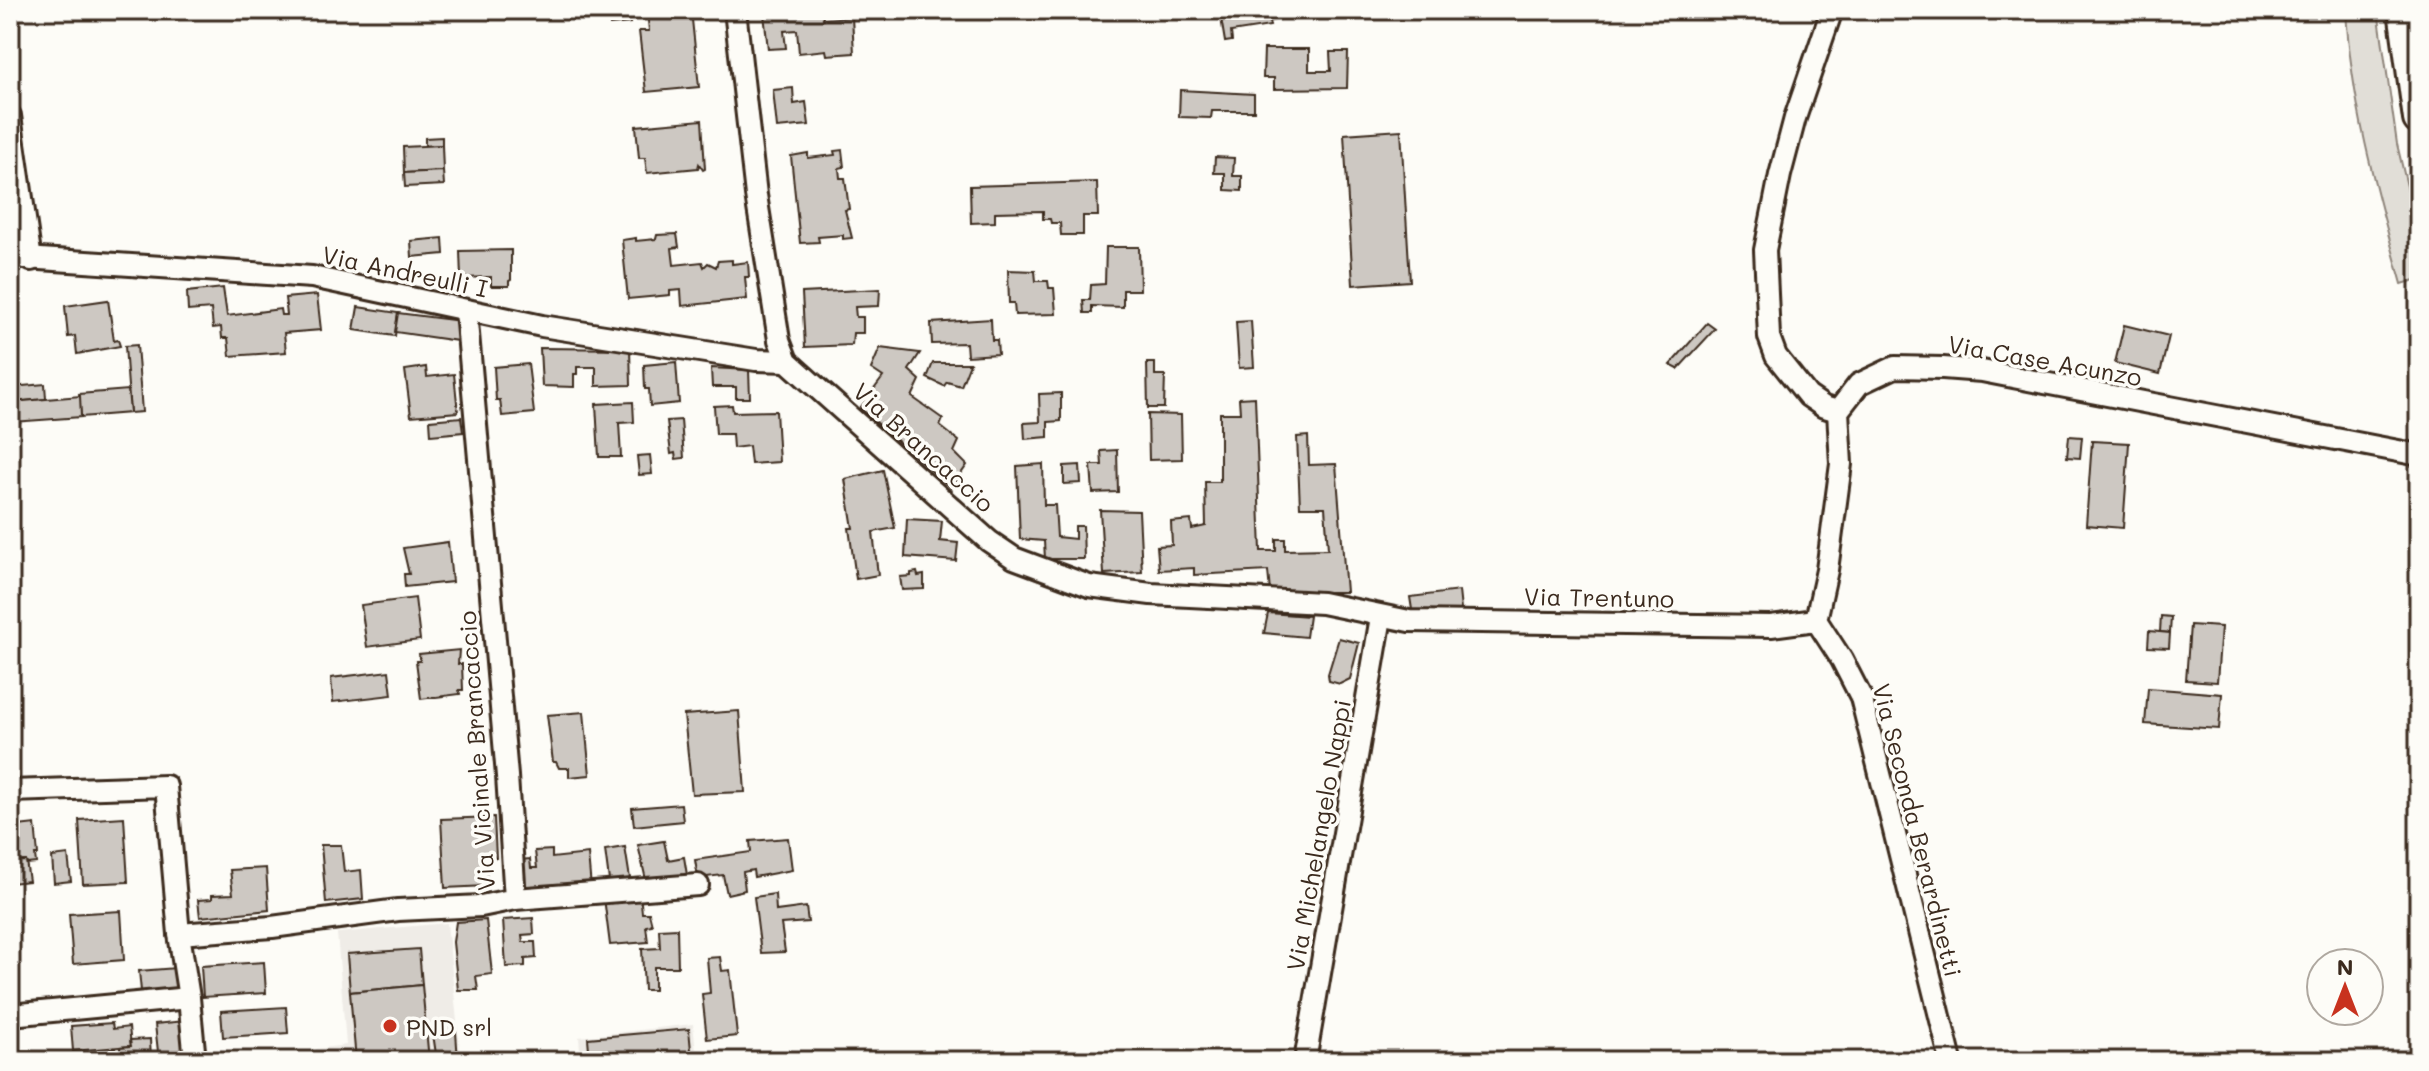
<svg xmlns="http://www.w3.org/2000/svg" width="2429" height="1071" font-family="Mali,sans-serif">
  <rect width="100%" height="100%" fill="#fdfcf7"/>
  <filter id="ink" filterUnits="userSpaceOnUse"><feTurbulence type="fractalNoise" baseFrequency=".0125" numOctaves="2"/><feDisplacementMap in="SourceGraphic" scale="16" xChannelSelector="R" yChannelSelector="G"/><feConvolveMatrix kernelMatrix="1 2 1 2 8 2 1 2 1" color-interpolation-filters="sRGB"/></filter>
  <g filter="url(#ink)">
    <g fill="#efece7">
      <path d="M447,923L461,1061H317L316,1049L346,1045L337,933Z"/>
      <path d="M693,1024L697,1061H581L579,1037Z"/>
    </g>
    <path fill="#e1ded7" stroke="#8e847a" stroke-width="2" d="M2346,10H2378L2397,144L2419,237V279L2402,284C2377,194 2351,104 2346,10Z"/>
    <g fill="#cdc8c2" stroke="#3b2a1e" stroke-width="2">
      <path d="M609,10H629L630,23L610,25Z"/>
      <path d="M647,10H691L699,87L646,92L639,31H649Z"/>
      <path d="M800,10H822L823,19L852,17L854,53L827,55L826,50L799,53L797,30L784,31L786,48L768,49L764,14Z"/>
      <path d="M1230,10H1281L1282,19L1269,21L1270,26L1231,32L1232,41L1225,42L1220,12Z"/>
      <path d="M1293,10H1308L1309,16L1294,18Z"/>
      <path d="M1264,49H1309V71H1331L1330,52H1348L1347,88L1274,89V78H1263Z"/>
      <path d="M793,88L794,104L806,102L809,125L777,128L773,90Z"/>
      <path d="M1180,90L1254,94V111H1212L1211,118L1179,117Z"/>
      <path d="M702,120L705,169L703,170L699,164L698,168L647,173L645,158H639L636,126Z"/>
      <path d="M1401,130L1410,281L1353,285L1344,134Z"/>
      <path d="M442,137V145L425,146V138Z"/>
      <path d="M442,145L443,171L404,173L403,147Z"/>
      <path d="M842,150L844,167L839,168L840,178H845L849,209L845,210L852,238L843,239V235L818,237L819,242L800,243L791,156L808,153V158L835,155L834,151Z"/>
      <path d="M1215,157L1234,158L1233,176H1242V191L1225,190V173H1214Z"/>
      <path d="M443,171L444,185L405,187L404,173Z"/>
      <path d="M1097,182L1098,216H1083V235H1061L1060,223H1051L1050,219H1043V211L995,212V222L971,223L970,186Z"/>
      <path d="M677,234L679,247L672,248L674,265L702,262L704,267L708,263L716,267L718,261L732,260V264L748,262L749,277H745L747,299L682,306L681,290L670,291V295L628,299L622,240L636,238V241L656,239L657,235Z"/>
      <path d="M443,238L444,254L412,257L411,241Z"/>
      <path d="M1106,247H1139L1140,290H1123V307L1092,306V313H1084L1083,300H1090L1091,285L1105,284Z"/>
      <path d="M511,250V280L509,281V286H491V277L461,278L460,251Z"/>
      <path d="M1008,270L1035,271L1036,281H1048L1049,288H1054L1056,314L1015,315L1014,303H1009Z"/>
      <path d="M223,288L227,316L280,309L281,315H287L285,298L317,295L321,330L284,333L286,352L230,356L228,338H222L221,327L213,328L211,309L188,311L187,292Z"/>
      <path d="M880,289L879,306L855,307L856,317H863V333H853L852,345L805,347L802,293Z"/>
      <path d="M108,300L114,341L118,340L120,346L77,354L75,336L68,337L65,306Z"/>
      <path d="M358,307L398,313L395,336L354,330Z"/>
      <path d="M398,313L461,321L458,341L395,332Z"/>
      <path d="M991,319L992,340H997L998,354L967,356L966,343L932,344L931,323Z"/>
      <path d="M1251,321L1254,367L1239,368L1236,322Z"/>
      <path d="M1707,323L1715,329L1678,369L1670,365Z"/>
      <path d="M2124,325L2169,336L2160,374L2115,363Z"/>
      <path d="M137,345L142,412L130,413L125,346Z"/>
      <path d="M540,348L630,349L631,385L596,386V367H577V374H574V387L542,386Z"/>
      <path d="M880,348L920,353L909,370L920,380L912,397L943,419L940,426L959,441L954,452L967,465L951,488L860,408L883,377L871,369Z"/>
      <path d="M676,362L679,403L650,406L649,389H645L644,365Z"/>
      <path d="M933,363H970L961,386L947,382L944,386L927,378Z"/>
      <path d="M1147,363H1155V375H1165L1164,408H1148Z"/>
      <path d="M528,364L534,413L502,416L500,400H496L494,367Z"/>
      <path d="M426,367L427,377L454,374L458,412L411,416L405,370Z"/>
      <path d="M711,368L749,370L750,398H736V387H712Z"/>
      <path d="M45,384L46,399L12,402L11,387Z"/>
      <path d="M128,390L130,413L81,417L79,394Z"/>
      <path d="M1061,393V421L1048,422V437L1025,439L1024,423L1040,422L1039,394Z"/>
      <path d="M80,396L81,417L13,422L12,402Z"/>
      <path d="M1255,397L1261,551H1276V539H1285V550L1328,549L1325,507H1300L1297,437L1308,436L1309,465L1336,464L1346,592H1270L1268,571L1194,575V568L1159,570L1157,546L1172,545L1171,522L1191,520L1192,529L1206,526L1205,482H1220V413H1240L1239,398Z"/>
      <path d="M633,402L634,422L619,423L621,457H599L596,404Z"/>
      <path d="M732,405L733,412L776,411L779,462L751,464L749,446L733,448L732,434H716L714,406Z"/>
      <path d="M1148,414L1181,415L1182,459L1149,460Z"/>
      <path d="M461,417L463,432L431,435L430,420Z"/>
      <path d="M681,420L684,458L676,459L675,453L671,454L667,421Z"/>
      <path d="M2069,436L2082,437L2080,458L2067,457Z"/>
      <path d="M2092,441L2129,443L2123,528L2086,525Z"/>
      <path d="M1117,450L1118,492L1093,493L1091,465H1102L1101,451Z"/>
      <path d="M650,455L652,474L639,475L637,456Z"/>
      <path d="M1043,464L1044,505H1055L1057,537L1075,539V526H1083L1084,559H1045L1044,541L1020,539L1017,466Z"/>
      <path d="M1080,465L1081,483L1064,484V466Z"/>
      <path d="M883,470L895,528L873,532L878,575L856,579L849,528H853L845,479Z"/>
      <path d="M1100,510L1139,511L1142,572L1104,574Z"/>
      <path d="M907,519L942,521L940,541L958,543L956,561L905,557Z"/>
      <path d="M448,542L452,582L405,587L404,574H409L403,548Z"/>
      <path d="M917,572L918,576L924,575V589L902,590L900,577L911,576V573Z"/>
      <path d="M1459,591L1461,610L1413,616L1410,597Z"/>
      <path d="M415,598L420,640L367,647L361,605Z"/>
      <path d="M1268,613L1309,616L1306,637L1264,633Z"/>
      <path d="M2161,616L2171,617L2170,633L2160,632Z"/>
      <path d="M2190,625L2221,627L2217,682L2186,680Z"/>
      <path d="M2149,631L2170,633L2169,648L2148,647Z"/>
      <path d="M1339,638L1359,643L1350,679L1340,684L1329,681L1328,674Z"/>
      <path d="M459,650L458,664H462L463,690H459L460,694L421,699L416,661H420L419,654Z"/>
      <path d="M389,671L392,695L333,702L331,678Z"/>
      <path d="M2148,688L2222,694L2219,729L2145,724Z"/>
      <path d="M739,711L745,792L692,794L684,715Z"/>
      <path d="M584,712L590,775L569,777V768H559L556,762H553L547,715Z"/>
      <path d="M681,804L683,821L634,826L632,808Z"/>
      <path d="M124,817L128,882L83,884L79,820Z"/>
      <path d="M494,817L496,858H486L487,886L445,888L441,819Z"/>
      <path d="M35,824L38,855H35L36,863L27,864L26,861L10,862V827Z"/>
      <path d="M788,838L792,870L754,877L753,870L743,872L745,890L727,894L723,875L698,878L695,860L751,852L750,841Z"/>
      <path d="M664,841L668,860L684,857L687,875L668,879L646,880L638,845Z"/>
      <path d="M321,845H341L344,872L361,870L363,899L326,903Z"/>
      <path d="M625,847L631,885L610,888L605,850Z"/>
      <path d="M552,850V858L588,854L591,888L523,891L520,860L530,859L531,868H537L535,851Z"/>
      <path d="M68,855L71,881L54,883L52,857Z"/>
      <path d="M26,861L29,881L10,883V862Z"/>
      <path d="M266,868L269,910L200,917L198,900L212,899V895L233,894L230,870Z"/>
      <path d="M640,893L642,913H649L652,925L646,926L648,942L610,945L604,898Z"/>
      <path d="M775,894L776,911L806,907L808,922L781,924L785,952L761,953L754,897Z"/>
      <path d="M121,911L124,960L73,964L69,914Z"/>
      <path d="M533,918L534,934L522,935L523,942H535L536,958L525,959V966L506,967L503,920Z"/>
      <path d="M486,920L492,974L476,976L478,990H458L453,942L456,922Z"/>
      <path d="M677,928L678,967H654V990H644L642,949L660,948L659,929Z"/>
      <path d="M419,949L422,985L350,992L347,954Z"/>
      <path d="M720,957L722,971L730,970L737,1036L707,1039L702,994L710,993L707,958Z"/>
      <path d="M264,962L266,993L203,997L201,966Z"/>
      <path d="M176,968L178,988L141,991L139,971Z"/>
      <path d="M422,985L429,1061H356L350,992Z"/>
      <path d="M286,1007L288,1033L223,1037L221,1011Z"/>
      <path d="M185,1021L189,1060L159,1061L155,1024Z"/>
      <path d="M112,1023L113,1029L129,1027L131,1046L73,1051L71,1026Z"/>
      <path d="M689,1029L692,1061H590L588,1038Z"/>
      <path d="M456,1032L458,1061H437L433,1034Z"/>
      <path d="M150,1039L151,1061H121L120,1047L131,1046L130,1040Z"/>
    </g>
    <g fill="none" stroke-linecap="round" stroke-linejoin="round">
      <defs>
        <g id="minor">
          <path d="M735,10L756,195L779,340L787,361L989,541L1014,558L1089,586L1151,594L1322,603L1409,621L1771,626L1816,620"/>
          <path d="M1832,10L1795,118L1780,175L1765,250L1769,337L1776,356L1808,396L1824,407L1838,411"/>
          <path d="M10,116L31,260"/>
          <path d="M10,257L312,277L542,326L756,360L787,361"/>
          <path d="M1816,620L1827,570L1841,464L1838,411L1859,384L1895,367L1943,368L1982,371L2419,455"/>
          <path d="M1816,620L1842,660L1861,697L1951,1061"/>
          <path d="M10,791L166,786L179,934"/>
          <path d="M515,899L698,885"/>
          <path d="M189,998L179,934L272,927L398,910L481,906L515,899L507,776L466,311"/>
          <path d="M10,1015L189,998L195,1061"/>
          <path d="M1305,1061L1381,617"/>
        </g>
        <path id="highway" d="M2404,10L2419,119"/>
      </defs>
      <use href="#minor" stroke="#3b2a1e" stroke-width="26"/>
      <use href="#highway" stroke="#3b2a1e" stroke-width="36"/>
      <use href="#minor" stroke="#fdfcf7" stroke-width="20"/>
      <use href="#highway" stroke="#fdfcf7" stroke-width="30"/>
    </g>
  </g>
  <circle fill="#c8321e" stroke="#fdfcf7" stroke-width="3" cx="390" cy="1026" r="8"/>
  <g text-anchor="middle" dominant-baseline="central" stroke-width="7" stroke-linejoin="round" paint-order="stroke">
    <g font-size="24" fill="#3b2a1e" stroke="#fdfcf7">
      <text transform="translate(405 271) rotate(12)">Via Andreulli I</text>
      <text transform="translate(2045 360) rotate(10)">Via Case Acunzo</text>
      <text transform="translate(924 447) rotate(42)">Via Brancaccio</text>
      <text transform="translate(1599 597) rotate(1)">Via Trentuno</text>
      <text transform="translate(476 751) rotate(-94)">Via Vicinale Brancaccio</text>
      <text transform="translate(1918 830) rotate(76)">Via Seconda Berardinetti</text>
      <text transform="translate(1318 835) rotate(-80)">Via Michelangelo Nappi</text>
    </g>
    <g font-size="24" fill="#3b2a1e" stroke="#fdfcf7" text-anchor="start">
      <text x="406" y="1026">PND srl</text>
    </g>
  </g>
  <rect width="2429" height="1071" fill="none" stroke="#fdfcf7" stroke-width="40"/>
  <rect x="20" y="20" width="2389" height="1031" fill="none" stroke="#3b2a1e" stroke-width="3" filter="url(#ink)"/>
  <g transform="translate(2345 987)"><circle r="38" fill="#fdfcf7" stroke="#afa8a0" stroke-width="2"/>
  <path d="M0-6L14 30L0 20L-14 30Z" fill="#c8321e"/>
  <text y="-12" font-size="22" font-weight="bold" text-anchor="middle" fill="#3b2a1e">N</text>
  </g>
</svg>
